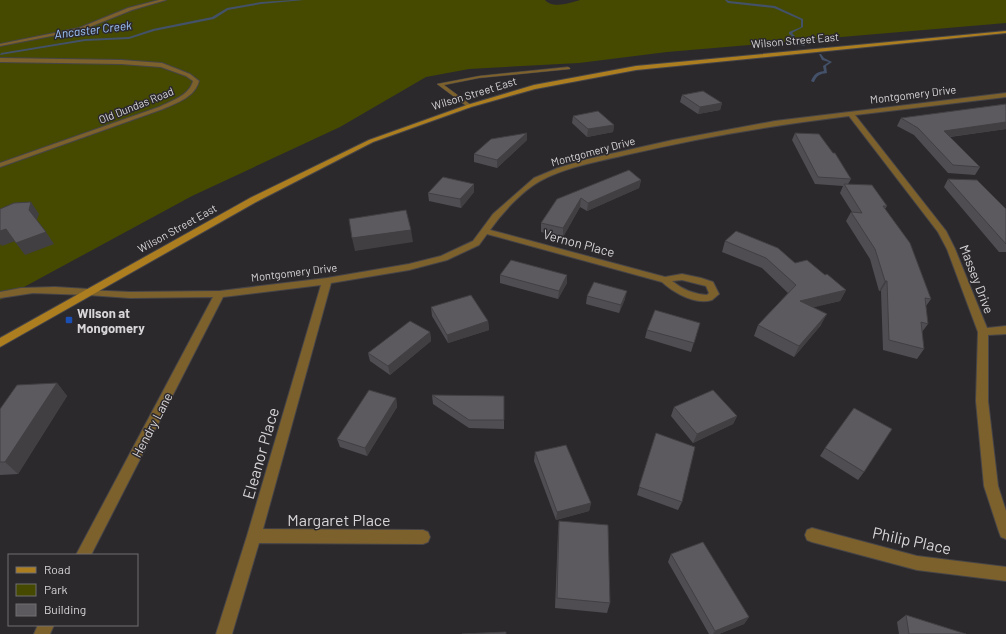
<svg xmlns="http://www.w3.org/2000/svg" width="1006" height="634" font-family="Barlow,sans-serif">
  <rect width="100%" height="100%" fill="#2c292d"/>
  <path fill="#454a00" d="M0,0H545C553,9 570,3 580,0H1006V23L667,52L579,63L469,69L426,77L340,127L192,196L0,300Z"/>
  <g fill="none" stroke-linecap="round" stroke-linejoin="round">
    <g fill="#435169" fill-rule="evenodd">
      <path d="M293,0H304L261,4L228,10L214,19L154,31L129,39L85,41L0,55L1,53L85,39L129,37L153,29L212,17L227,8L261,2Z"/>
      <path d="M725,0H727L729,1L775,6L803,19V27L792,33L795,36L790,41L805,45L804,46L787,41L792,36L789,34V32L801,27V20L774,8L728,3Z"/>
      <path d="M819,54H821L824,58L832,62L826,66L827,73C820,74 817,75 814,82H813L811,81C814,74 817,72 824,71L823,66L829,62L822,60Z"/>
    </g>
    <defs>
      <path id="service" d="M568,67L570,68V69L479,78L444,85L471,105L472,106L469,108L437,84L479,76Z"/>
      <g id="minor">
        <path d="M1006,93V97L855,115L946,231L955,249L987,328L1006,326V334L988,335V401L998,486L1006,511V539L1001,537L999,532L984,486L976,401L978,332L947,249L938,232L849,116C775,125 703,137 630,154C601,161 568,166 540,181C522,191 502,213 490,230L665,277L682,274L701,278L713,282L719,294L712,300C695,305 674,293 662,282L487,234L479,245L447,260L409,270L331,283L263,529L423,530L428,532L430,537L428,542L423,544L259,543L232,634H216L247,536L321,285L223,297L91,555H76L213,297L130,298L88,295L85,294L83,292L85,290L130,292L220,291L327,278L409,264L441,256L473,241L493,214L534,178L558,168L588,159L673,140L775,121ZM682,280L706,286L709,293L707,295C693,294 682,289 672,281Z"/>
        <path d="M812,528L917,556L1006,567V581L917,570L812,542L807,540L805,535L807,530Z"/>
        <path d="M38,625H54L50,634H34Z"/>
      </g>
      <g id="tertiary">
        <path d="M159,0H166L132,10L82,30L0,46V44L79,28L128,8Z"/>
        <path d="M0,58L121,60L162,63L190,74L199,81C195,97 177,103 163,109L0,167V163L159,107C171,101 189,96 193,81L186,76L161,67L121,64L0,62Z"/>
        <path d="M55,287L88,289L93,292L88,295L33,293L0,298V292L21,288Z"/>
      </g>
      <path id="secondary" d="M1006,31V33L636,70L535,89L471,107L373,142L256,202L0,347V338L250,198L369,140L467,105L534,85L636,66Z"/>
    </defs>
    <use href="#service" stroke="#474548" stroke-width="1"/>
    <use href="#minor" stroke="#474548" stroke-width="2"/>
    <use href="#tertiary" stroke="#474548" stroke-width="2"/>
    <use href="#secondary" stroke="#474548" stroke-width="2"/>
    <use href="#service" fill="#7d612c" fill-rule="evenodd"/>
    <use href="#minor" fill="#7d612c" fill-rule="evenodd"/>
    <use href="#tertiary" fill="#7d612c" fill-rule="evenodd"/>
    <use href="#secondary" fill="#ac7e1f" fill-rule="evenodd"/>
  </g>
  <g fill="#504d52">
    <path d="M682,95L722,103L720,110L698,114L680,102Z"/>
    <path d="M1006,104V129L950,137L980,167L975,175L948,173L914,135L897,126L901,118Z"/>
    <path d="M573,116L614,125L613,132L587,137L572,123Z"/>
    <path d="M795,133L851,179L848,184L887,206L885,209L931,299L926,306L928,324L922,332L924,349L917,359L883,350L881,291H879L870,259L846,221L851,212H852L840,193L843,186L815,184L792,140Z"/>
    <path d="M527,140L497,168L474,162V154Z"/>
    <path d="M948,179L1006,209V252H999L944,187Z"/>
    <path d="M641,180L639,188L587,211L580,207L563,237L541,232V223L557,199Z"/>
    <path d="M474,184V192L461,208L429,201L428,193Z"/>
    <path d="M725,241L795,263L825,275L846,290L840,301L813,307L821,325L794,357L754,336L758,325L788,293L762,268L722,252Z"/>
    <path d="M500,275L567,283L558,299L500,283Z"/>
    <path d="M587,296L625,299L619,313L586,304Z"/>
    <path d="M431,307L488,321L489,330L448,343L432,316Z"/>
    <path d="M700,323L691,352L645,338L647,330Z"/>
    <path d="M430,332L431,341L390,375L370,361L368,353Z"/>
    <path d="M57,383L67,396L18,474L0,475V409Z"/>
    <path d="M432,395L504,396V429L469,428L433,404Z"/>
    <path d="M396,398L397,407L367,456L340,447L337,439Z"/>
    <path d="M674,407L737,416L733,424L693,443L671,416Z"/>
    <path d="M656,433L682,502L678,510L637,495Z"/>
    <path d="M825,448L864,472L858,480L820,456Z"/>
    <path d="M535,452L591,503L589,511L556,520L534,461Z"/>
    <path d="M559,521L610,603L607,613L555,608L558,532Z"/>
    <path d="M671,554L749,617L744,624L719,634H709L668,562Z"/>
    <path d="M906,615L966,634H899L897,622Z"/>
  </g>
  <g fill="#413f42">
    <path d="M722,103L720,110L698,114L700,107Z"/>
    <path d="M1006,122V129L940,138L944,131Z"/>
    <path d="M614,125L613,132L587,137L588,129Z"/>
    <path d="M527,133V140L497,168V160Z"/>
    <path d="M641,180L639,188L587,211L588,203Z"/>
    <path d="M474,184V192L461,208L460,199Z"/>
    <path d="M581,198L580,207L563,237V228Z"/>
    <path d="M31,202L39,214L36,222L29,210Z"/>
    <path d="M6,229L15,241L2,246L1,244L0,246V231Z"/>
    <path d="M411,230L413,242L355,251L352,238Z"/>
    <path d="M46,232L54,244L25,255L16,243Z"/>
    <path d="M567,275V283L558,299L559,291Z"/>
    <path d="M885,281H887L881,291H879Z"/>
    <path d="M846,290L840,301L795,312L800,301Z"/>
    <path d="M627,291L625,299L619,313L621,305Z"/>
    <path d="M827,314L821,325L794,357L799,346Z"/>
    <path d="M488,321L489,330L448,343L447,335Z"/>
    <path d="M430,332L431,341L390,375L388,366Z"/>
    <path d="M57,383L67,396L18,474L5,462Z"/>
    <path d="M396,398L397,407L367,456L365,448Z"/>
    <path d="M737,416L733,424L693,443L697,434Z"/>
    <path d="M591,503L589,511L556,520L557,512Z"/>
    <path d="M749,617L744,624L719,634H713L715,631Z"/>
  </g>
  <g fill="#5d5a5f" stroke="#413f42">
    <path d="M703,91L722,103L700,107L682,95Z"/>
    <path d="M1006,104V122L944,131L980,167L953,165L918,128L901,118Z"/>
    <path d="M598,111L614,125L588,129L573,116Z"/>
    <path d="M527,133L497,160L474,154L491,139Z"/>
    <path d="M795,133L819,134L833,153H835L851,179L818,177Z"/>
    <path d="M629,170L641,180L588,203L581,198L563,228L541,223L557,199Z"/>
    <path d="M443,177L474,184L460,199L428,193Z"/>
    <path d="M948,179L977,180L1006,209V244Z"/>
    <path d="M844,184L872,185L887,206H883L910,243L931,299L925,298L928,324L921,322L924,349L889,340L887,281H885L875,249L851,212L862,213Z"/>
    <path d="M31,202L29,210L46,232L16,243L6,229L0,231V209L14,203Z"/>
    <path d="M406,210L411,230L352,238L349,219Z"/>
    <path d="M736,231L778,248L795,263L807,260L825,275L827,274L846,290L800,301L827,314L799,346L758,325L796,285L766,258L725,241Z"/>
    <path d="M511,260L567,275L559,291L500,275Z"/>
    <path d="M594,282L627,291L621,305L587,296Z"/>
    <path d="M471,295L488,321L447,335L431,307Z"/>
    <path d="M655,310L700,323L694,343L647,330Z"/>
    <path d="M410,321L430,332L388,366L368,353Z"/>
    <path d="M57,383L5,462H0V409L17,385Z"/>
    <path d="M369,390L396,398L365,448L337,439Z"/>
    <path d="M713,390L737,416L697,434L674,407Z"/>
    <path d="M432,395L504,396V420H469Z"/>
    <path d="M854,408L892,429L864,472L825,448Z"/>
    <path d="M656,433L695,447L682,502L639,487Z"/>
    <path d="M566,445L591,503L557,512L535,452Z"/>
    <path d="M559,521L608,525L610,603L557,598Z"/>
    <path d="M703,542L749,617L715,631L671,554Z"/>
    <path d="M906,615L966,634H909Z"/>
    <path d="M506,632V634H462Z"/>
  </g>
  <rect fill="#1a4fb4" stroke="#2c292d" stroke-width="1.5" x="65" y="316" width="8" height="8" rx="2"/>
  <g text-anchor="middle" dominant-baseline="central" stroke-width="3" stroke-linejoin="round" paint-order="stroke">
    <g font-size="11" fill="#d7d5d8" stroke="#2c292d">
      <text transform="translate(795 40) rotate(-5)">Wilson Street East</text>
      <text transform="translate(474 93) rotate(-17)">Wilson Street East</text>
      <text transform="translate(913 94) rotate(-7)">Montgomery Drive</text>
      <text transform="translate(136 105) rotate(-22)">Old Dundas Road</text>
      <text transform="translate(593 151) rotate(-15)">Montgomery Drive</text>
      <text transform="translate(177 228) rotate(-29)">Wilson Street East</text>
      <text transform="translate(294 272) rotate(-7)">Montgomery Drive</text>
    </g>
    <g font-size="12" font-style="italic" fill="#9ec4fa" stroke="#2c292d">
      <text transform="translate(93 29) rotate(-7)">Ancaster Creek</text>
    </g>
    <g font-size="13" fill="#d7d5d8" stroke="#2c292d">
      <text transform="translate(579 243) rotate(15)">Vernon Place</text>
      <text transform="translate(977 279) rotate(69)">Massey Drive</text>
      <text transform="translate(152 425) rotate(-62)">Hendry Lane</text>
    </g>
    <g font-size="13" font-weight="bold" fill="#d7d5d8" stroke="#2c292d" text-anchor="start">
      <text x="77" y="313">Wilson at<tspan x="77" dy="15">Mongomery</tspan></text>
    </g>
    <g font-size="16" fill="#d7d5d8" stroke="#2c292d">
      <text transform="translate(260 453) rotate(-74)">Eleanor Place</text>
      <text x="339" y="519">Margaret Place</text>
      <text transform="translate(912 540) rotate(12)">Philip Place</text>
    </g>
  </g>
  <rect x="8" y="554" width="130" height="72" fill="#2c292d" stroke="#706e71"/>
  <rect x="16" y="567" width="20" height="6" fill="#ac7e1f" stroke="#706e71"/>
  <text x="44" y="574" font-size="12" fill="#d7d5d8">Road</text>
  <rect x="16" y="584" width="20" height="12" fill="#454a00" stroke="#706e71"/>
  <text x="44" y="594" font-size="12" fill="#d7d5d8">Park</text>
  <rect x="16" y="604" width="20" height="12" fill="#5d5a5f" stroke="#706e71"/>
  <text x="44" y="614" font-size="12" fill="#d7d5d8">Building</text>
</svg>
